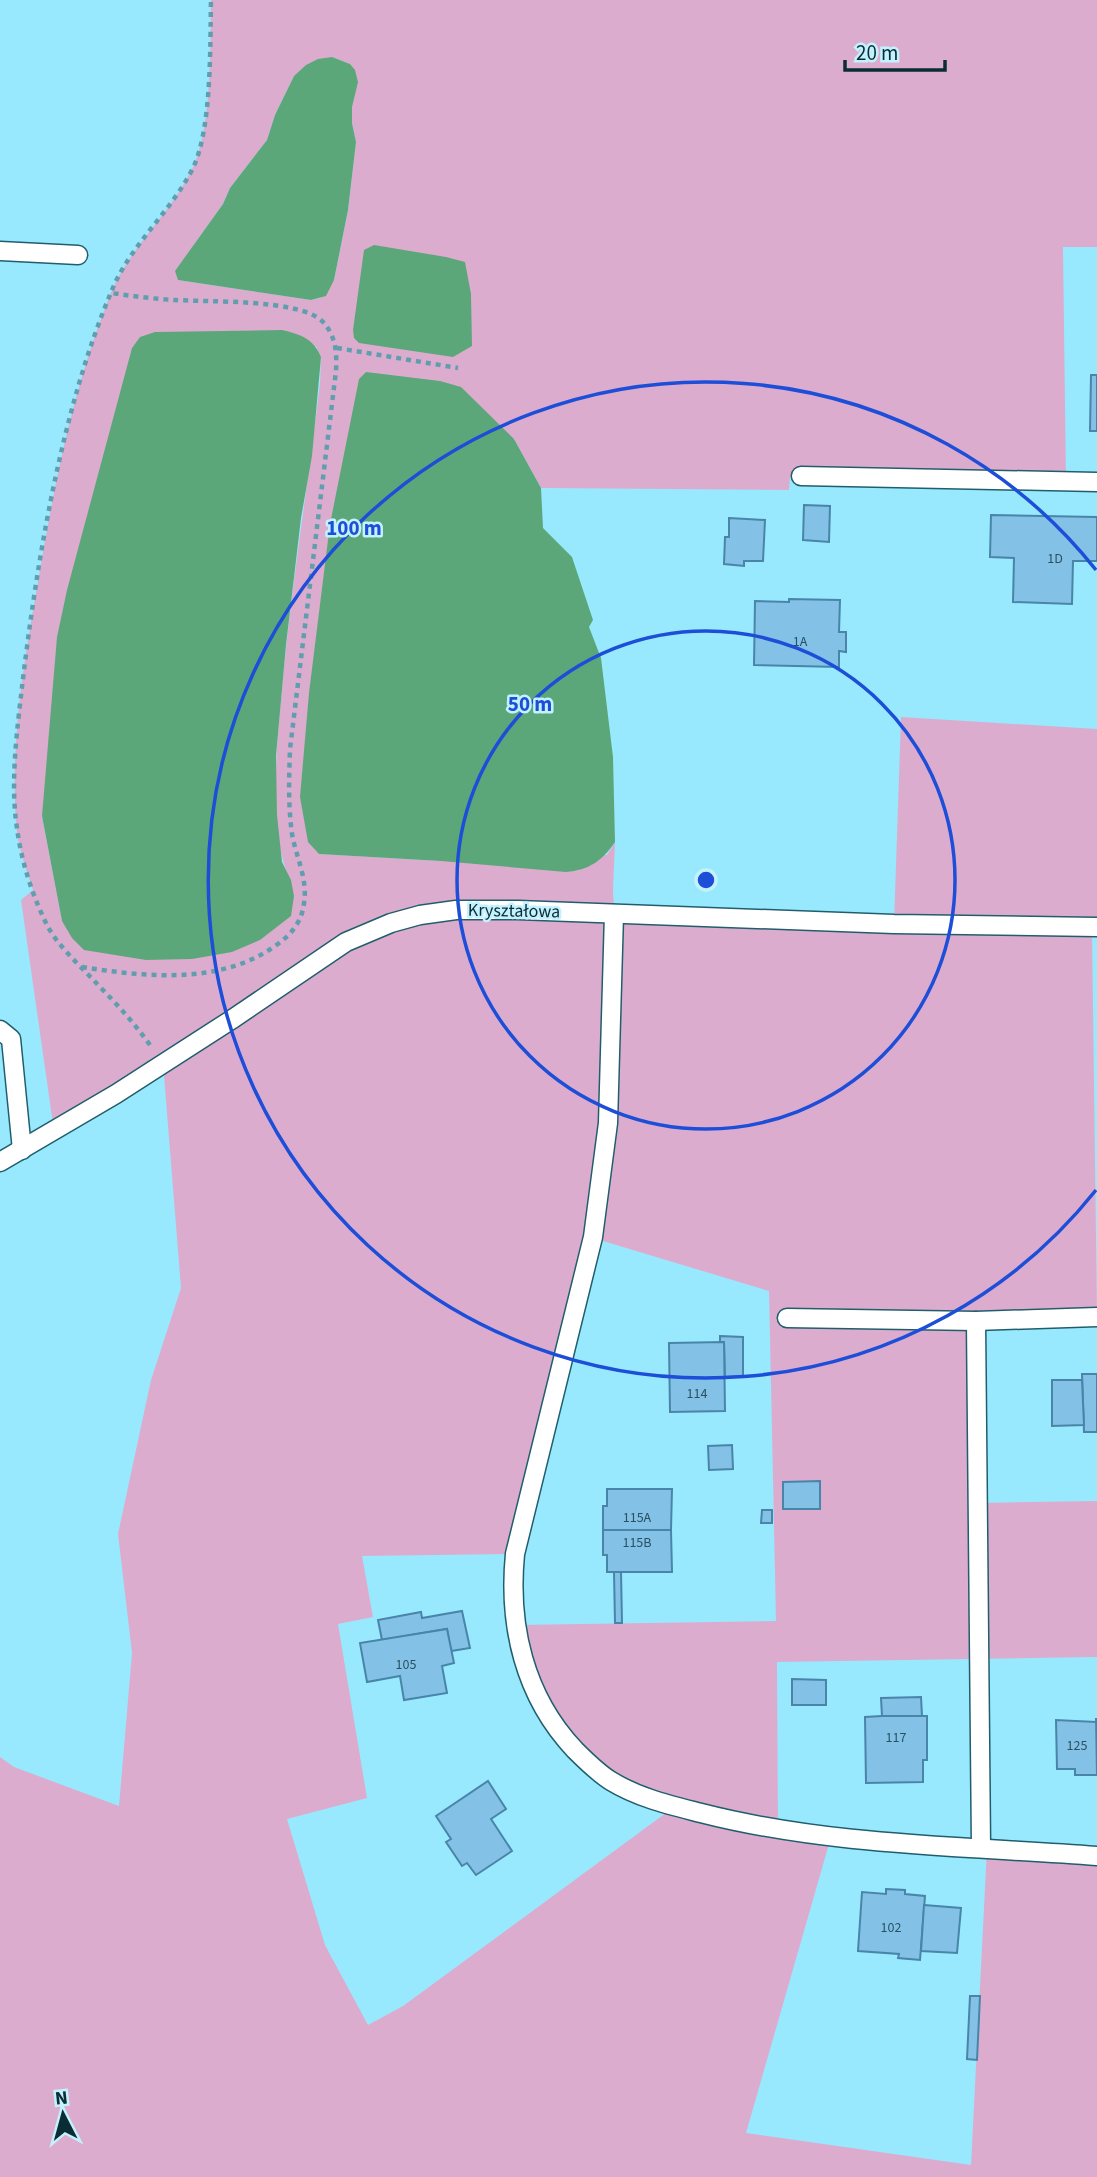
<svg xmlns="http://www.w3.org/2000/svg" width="1097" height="2177" font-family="'Source Sans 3',sans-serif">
  <rect width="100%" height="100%" fill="#99e9fe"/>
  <path fill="#dcaccf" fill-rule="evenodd" d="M211,0H1097V247H1063L1066,481L790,477L789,490L541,488L514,439L319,854L441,861L607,855L615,842L613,889L614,914L894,924L901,717L1097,729V927L1092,928L1097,1317L977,1321L978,1503L1097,1501V1657L777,1662L778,1828L831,1837L746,2133L971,2165L987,1848L1097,1856V2177H0V1757L14,1767L119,1806L132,1653L118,1534L151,1380L181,1288L163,1063L54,1131L21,900L33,890C26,869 18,846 16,824C10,743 24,660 38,582C54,485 73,387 110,295C129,247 171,214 193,167C212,127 210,46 211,0ZM332,57L350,64L352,123L356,142L348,210L334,280L320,298L311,300L178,280L195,243L223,204L230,188L267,140L275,115L294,76ZM316,346L321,357L320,383C308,486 291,587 282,690C277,746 267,829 290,880L62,921L42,816ZM593,1238L769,1291L776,1621L515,1625L553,1722L638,1795L674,1807L403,2006L368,2025L325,1945L287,1819L367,1798L338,1624L373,1617L362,1556L515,1554Z"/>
  <g fill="#5ca77a">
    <path d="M332,57L350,64L355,70L358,82L352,107V123L356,142L348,210L334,280L326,296L311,300L178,280L175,271L223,204L230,188L267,140L275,115L294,76L306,65L318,59Z"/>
    <path d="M374,245L446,257L465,262L471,294L472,346L453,357L359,343L354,338L353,330L364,250Z"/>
    <path d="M282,330C300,334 314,339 321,357L312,456L301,518L286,645L276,756L277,815L282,862L291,880L294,896L291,916L260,940L232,952L192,959L146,960L84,950L72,938L62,921L42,816L57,637L67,590L132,348L140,337L155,332Z"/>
    <path d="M366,372L440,381L461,387L514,439L541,488L543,528L572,557L593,620L589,627L601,658L613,757L615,842C602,861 589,870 566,872L441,861L319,854L308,842L300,797L309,693L330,524L359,379Z"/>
  </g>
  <g fill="#84c1e7" stroke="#4885a8" stroke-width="2">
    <path d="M1091,375H1097V431H1090Z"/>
    <path d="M804,505L830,506L829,542L803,540Z"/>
    <path d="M991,515L1097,517V561H1073L1072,604L1013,602L1014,558L990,557Z"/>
    <path d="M729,518L765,520L763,561H744V566L724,564L725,537H729Z"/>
    <path d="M789,599L840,600L839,632H846V652L839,651V667L754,665L755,601L789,602Z"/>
    <path d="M720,1336L743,1337V1376L725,1377L724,1342H720Z"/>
    <path d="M724,1342L725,1411L670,1412L669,1343Z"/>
    <path d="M1082,1374H1097V1432H1084Z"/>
    <path d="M1052,1380H1082L1084,1425L1052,1426Z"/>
    <path d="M732,1445L733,1469L709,1470L708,1446Z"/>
    <path d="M820,1481V1509H783V1482Z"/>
    <path d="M607,1489H672L671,1530H603V1506H607Z"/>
    <path d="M762,1510H772V1523H761Z"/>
    <path d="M603,1530H671L672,1572H607V1555H603Z"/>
    <path d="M614,1572H621L622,1623H615Z"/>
    <path d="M462,1611L470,1648L451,1651L447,1629L382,1640L378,1620L421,1612L422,1618Z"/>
    <path d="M447,1629L454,1663L442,1666L447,1693L404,1700L400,1676L367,1682L360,1643Z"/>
    <path d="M792,1679L826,1680V1705H792Z"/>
    <path d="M921,1697L922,1716H882L881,1698Z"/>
    <path d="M882,1716H927V1760H923V1782L866,1783L865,1717Z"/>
    <path d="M1096,1718L1097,1775H1075V1769H1057L1056,1720L1096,1722Z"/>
    <path d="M488,1781L506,1809L491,1819L512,1851L476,1875L467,1863L462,1866L446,1842L451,1839L436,1816Z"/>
    <path d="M886,1889L905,1890V1894L925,1896L920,1960L898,1958L899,1954L858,1951L862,1892L886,1894Z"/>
    <path d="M924,1905L961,1908L957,1953L921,1951Z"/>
    <path d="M970,1996H980L977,2060L967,2059Z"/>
  </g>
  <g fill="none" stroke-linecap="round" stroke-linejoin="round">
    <defs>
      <g id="service">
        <path d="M0,251L78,255"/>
        <path d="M801,476L1097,482"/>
        <path d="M614,914L608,1123L593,1237L515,1554C508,1625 524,1696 575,1750C586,1761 598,1773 611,1781C639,1798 670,1805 701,1813C830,1846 965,1846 1097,1856"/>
        <path d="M0,1030L11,1039L22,1150"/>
        <path d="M0,1162L116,1094L231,1020L346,942L391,923L420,915L456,910H518L894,924L1097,927"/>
        <path d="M787,1318L976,1321L1097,1317"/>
        <path d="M976,1321L981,1847"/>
      </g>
    </defs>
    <use href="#service" stroke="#205e6d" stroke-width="21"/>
    <g stroke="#609eae" stroke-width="4.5" stroke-dasharray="5 5" stroke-linecap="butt">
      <path d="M337,348L458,368"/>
      <path d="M82,967C146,977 220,985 275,946C291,935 302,922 304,903C308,879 296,857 292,834C288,805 289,778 290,749L336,371C337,353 336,335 322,321C299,299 209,302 175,300C154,299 132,296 111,293"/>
      <path d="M150,1045C134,1023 117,1004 98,985C81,966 59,948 47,925C32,895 21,860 17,828C10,784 17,731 22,687C37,560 62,408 112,290C131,244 171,212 193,168C212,128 210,46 211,0"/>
    </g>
    <use href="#service" stroke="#fff" stroke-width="18"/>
  </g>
  <g fill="none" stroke="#1d4ed8" stroke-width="3.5">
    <circle cx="706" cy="880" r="249"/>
    <path d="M1096 1190A498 498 0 1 1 1096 570"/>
  </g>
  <g text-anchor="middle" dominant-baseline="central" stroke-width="5" stroke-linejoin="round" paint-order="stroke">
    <g font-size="14" fill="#285262">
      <text x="1055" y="559">1D</text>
      <text x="800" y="642">1A</text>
      <text x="697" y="1394">114</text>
      <text x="637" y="1518">115A</text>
      <text x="637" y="1543">115B</text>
      <text x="406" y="1665">105</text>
      <text x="896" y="1738">117</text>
      <text x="1077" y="1746">125</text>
      <text x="891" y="1928">102</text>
    </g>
    <g font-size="18" fill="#0a2d35" stroke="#c3f1fd">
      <text transform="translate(514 911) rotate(1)">Kryształowa</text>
    </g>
  </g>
  <circle cx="706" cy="880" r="10" fill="#1d4ed8" stroke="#c3f1fd" stroke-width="3.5"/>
  <g font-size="21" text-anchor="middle" font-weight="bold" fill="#1d4ed8" stroke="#c3f1fd" stroke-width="5" stroke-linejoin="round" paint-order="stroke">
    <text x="354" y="535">100 m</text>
    <text x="530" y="711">50 m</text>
  </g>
  <g transform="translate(63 2114) rotate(354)" stroke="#c3f1fd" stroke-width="5" paint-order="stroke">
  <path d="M0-5L12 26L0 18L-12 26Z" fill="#0a2d35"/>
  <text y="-10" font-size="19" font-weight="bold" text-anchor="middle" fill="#0a2d35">N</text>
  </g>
  <path d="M845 60v10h100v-10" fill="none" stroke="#0a2d35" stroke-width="3.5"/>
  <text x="856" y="60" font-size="21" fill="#0a2d35" stroke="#c3f1fd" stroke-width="5" paint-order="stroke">20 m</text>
</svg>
